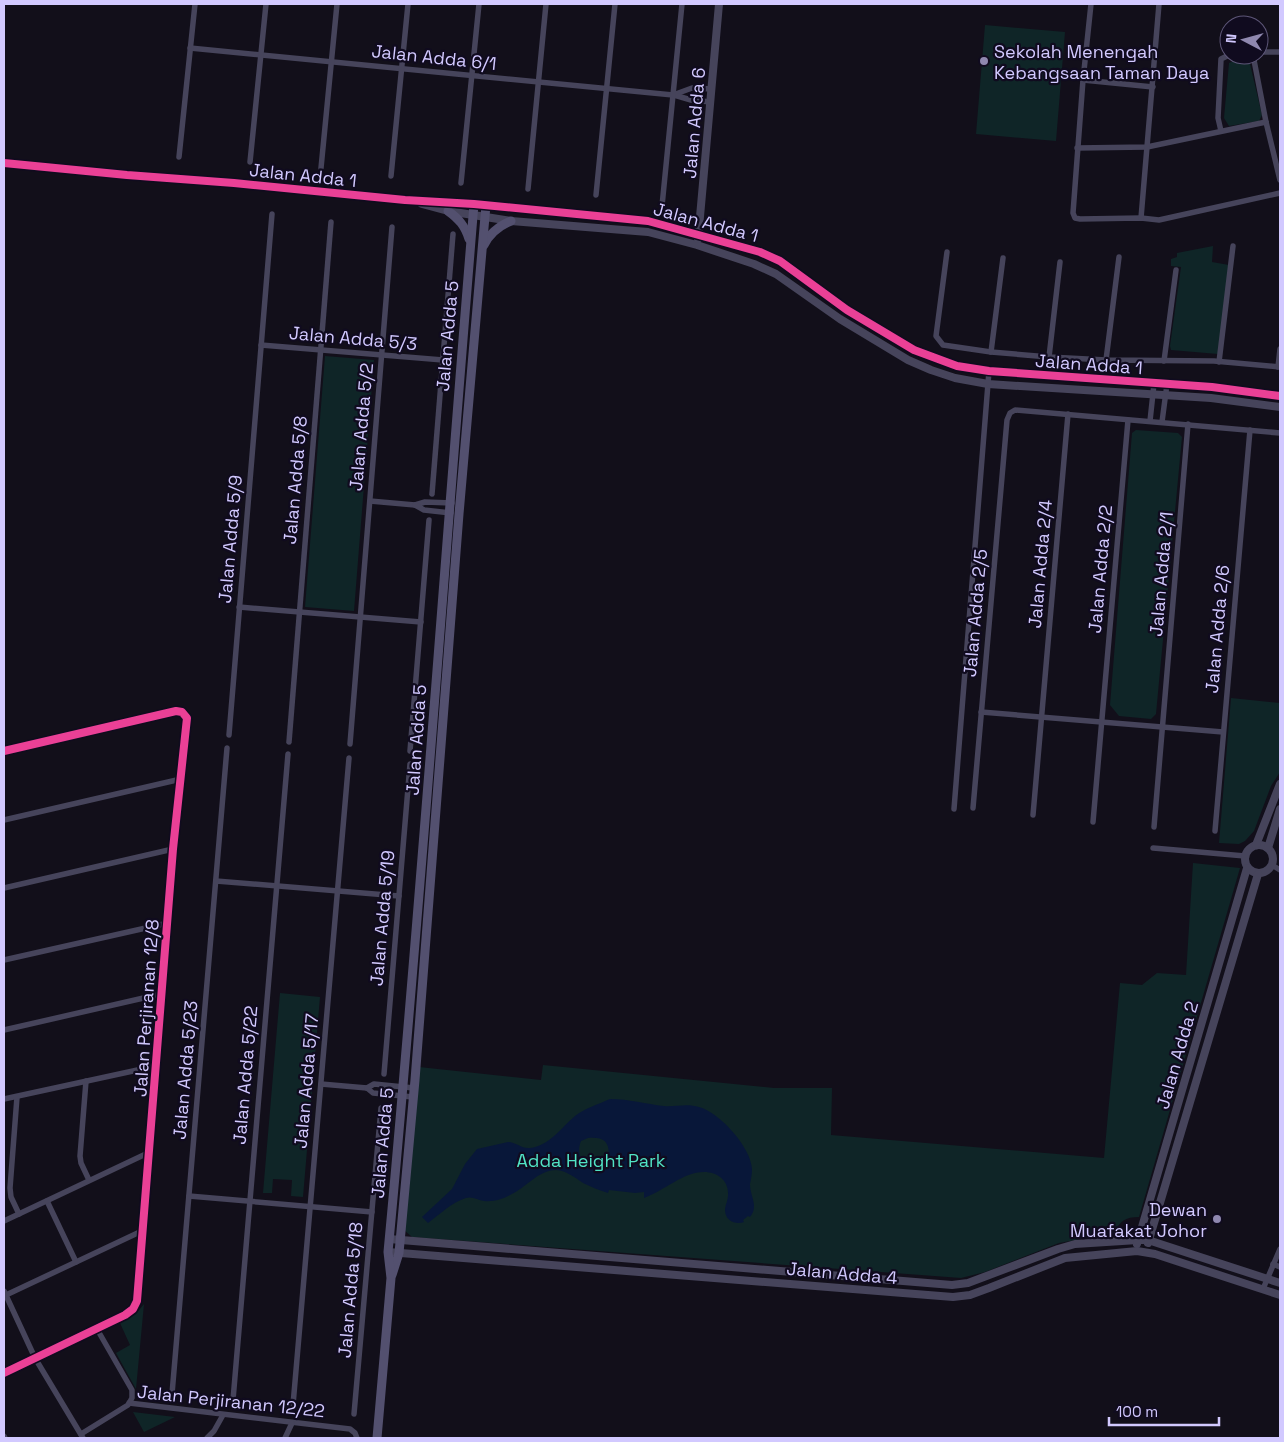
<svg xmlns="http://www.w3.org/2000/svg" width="1284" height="1442" font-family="'Space Grotesk',sans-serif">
  <rect width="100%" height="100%" fill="#120f1a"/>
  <g fill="#0f2527">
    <path d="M985,25L1065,32L1056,141L976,134Z"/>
    <path d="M1240,58L1250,64L1262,115L1259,121L1229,126L1224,118L1229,63Z"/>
    <path d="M1213,246L1212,262L1229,265L1218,354L1171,350L1170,346L1181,267L1171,266V259L1177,257V253Z"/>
    <path d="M325,356L374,360L354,611L305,607Z"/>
    <path d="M1136,430L1178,433L1182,437L1156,714L1151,719L1119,716L1110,705L1132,433Z"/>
    <path d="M1231,698L1280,703V772L1271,786L1254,831L1245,841L1239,844L1219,843Z"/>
    <path d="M1193,863L1240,868L1139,1217C1125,1217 1120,1221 1114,1233L1059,1243L985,1272L961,1278L412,1237L404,1230L419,1067L541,1080L543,1065L774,1088H832L831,1135L1104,1158L1120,983L1142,985L1157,973L1186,975Z"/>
    <path d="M280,993L320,997L303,1197L291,1196L292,1180L273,1179L272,1193H263Z"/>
    <path d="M144,1304L136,1389L116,1353L130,1345L120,1323L136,1314Z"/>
    <path d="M133,1412L175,1417L144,1432Z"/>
  </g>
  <path fill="#081739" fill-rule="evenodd" d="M610,1099C629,1099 646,1104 664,1106C676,1107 687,1103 699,1107C719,1112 751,1147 752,1169C752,1174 751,1179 750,1184C750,1197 759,1206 750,1217L748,1216L743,1220L744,1222C736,1225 725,1221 725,1210C725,1206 728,1200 728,1195C729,1181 718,1172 704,1172C683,1172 664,1191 644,1198V1192L635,1193L609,1190L608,1193C599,1190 591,1187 583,1183C574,1177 567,1171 556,1170C538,1170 526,1188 510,1195C503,1199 493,1202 484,1201C478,1200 472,1196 466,1198C452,1202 439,1215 428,1223L422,1217L452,1189L465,1164L477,1149L508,1142C516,1142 522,1149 530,1148C549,1146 562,1127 575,1116C585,1108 599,1104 610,1099ZM588,1138C602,1137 609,1140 609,1155L599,1167C584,1167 575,1156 581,1141Z"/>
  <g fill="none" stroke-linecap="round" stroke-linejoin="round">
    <g stroke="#46445b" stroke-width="5.5">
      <path d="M1091,4L1083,80L1073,213L1075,218L1080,219L1141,218L1159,220L1280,193"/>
      <path d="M190,48L673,95L692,88L712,89"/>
      <path d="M1259,52H1280"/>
      <path d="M1253,55L1266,122L1280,180"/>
      <path d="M1083,80L1153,87"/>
      <path d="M674,95L691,100L711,102"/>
      <path d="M1221,131L1218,118L1221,59L1229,55"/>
      <path d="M1077,148L1147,147L1266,122"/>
      <path d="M179,157L195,4"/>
      <path d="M250,162L266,4"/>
      <path d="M321,168L337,4"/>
      <path d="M391,176L408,4"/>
      <path d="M461,183L479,4"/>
      <path d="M528,189L546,4"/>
      <path d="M596,195L615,4"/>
      <path d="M662,206L682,4"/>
      <path d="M1141,218L1159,4"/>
      <path d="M947,252L936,336L943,345L991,352L1049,357L1106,360L1214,361L1280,367"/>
      <path d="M261,345L443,360"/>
      <path d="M991,352L1003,258"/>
      <path d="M1049,357L1060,262"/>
      <path d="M1106,360L1119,257"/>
      <path d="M1164,361L1176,270"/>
      <path d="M1219,362L1233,246"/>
      <path d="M1278,367L1280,349"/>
      <path d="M1150,421L1154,384"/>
      <path d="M1162,422L1167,384"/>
      <path d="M432,494L453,234"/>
      <path d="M370,501L415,505L425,502L452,503"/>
      <path d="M415,505L424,510L451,513"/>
      <path d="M239,607L421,622"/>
      <path d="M981,712L1223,732"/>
      <path d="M229,735L272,214"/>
      <path d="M289,742L331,222"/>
      <path d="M350,744L392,227"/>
      <path d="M4,751L176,711L182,712L187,718L173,849L137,1301L133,1309L125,1315L4,1373"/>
      <path d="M410,751L429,520"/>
      <path d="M973,808L1007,420L1010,413L1015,410L1280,433"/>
      <path d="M954,809L989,371"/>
      <path d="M1033,815L1068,414"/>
      <path d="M4,820L181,779"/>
      <path d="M1093,822L1128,420"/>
      <path d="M1154,827L1188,424"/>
      <path d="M1215,831L1250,430"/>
      <path d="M1153,848L1245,856"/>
      <path d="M1272,865L1280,870"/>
      <path d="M216,881L399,896"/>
      <path d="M4,888L173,849"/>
      <path d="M4,960L168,923"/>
      <path d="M4,1030L161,994"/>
      <path d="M384,1074L410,764"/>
      <path d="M86,1081L80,1156L81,1163L89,1180"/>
      <path d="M321,1084L367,1088"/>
      <path d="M367,1088L373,1093L413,1097"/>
      <path d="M367,1088L374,1084L414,1088"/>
      <path d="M17,1097L10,1188L11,1197L19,1214"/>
      <path d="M4,1099L156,1066"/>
      <path d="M189,1196L372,1212"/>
      <path d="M47,1201L76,1262"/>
      <path d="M4,1221L150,1152"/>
      <path d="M1273,1264L1280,1267"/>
      <path d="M1263,1289L1280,1249"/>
      <path d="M4,1291L35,1358L83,1438"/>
      <path d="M6,1295L144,1230"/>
      <path d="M172,1394L227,748"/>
      <path d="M233,1400L288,754"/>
      <path d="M129,1403L350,1429L355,1433L357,1438"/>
      <path d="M293,1405L349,758"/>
      <path d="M354,1414L381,1108"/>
      <path d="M81,1434L128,1405L132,1398V1390L97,1329"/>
      <path d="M4,1436L5,1438"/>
      <path d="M207,1438L214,1431L223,1415"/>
      <path d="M285,1438L292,1423"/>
    </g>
    <g stroke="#46445b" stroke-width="8">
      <path d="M4,163L127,175L234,183L405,200L474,204L648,221L760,252L780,261L847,310L914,350L957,366L989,371L1212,387L1280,396"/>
      <path d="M422,204L448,211L511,221L648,232L697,245L754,264L776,274L840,319L908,360L931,370L955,378L988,384L1211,398L1280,407"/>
      <path d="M698,239L719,4"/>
      <circle cx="1259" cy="859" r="14"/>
      <path d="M1256,845L1280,784"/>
      <path d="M1268,848L1280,809"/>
      <path d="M389,1239L952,1285L968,1283L1058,1249L1075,1244L1138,1240H1148L1280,1283"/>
      <path d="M1148,1243L1258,874"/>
      <path d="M1137,1244L1247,868"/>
      <path d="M388,1252L953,1297L970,1295L989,1288L1065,1258L1137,1251L1155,1254L1280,1295"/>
    </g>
    <g stroke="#53506f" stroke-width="9">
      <path d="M448,211C459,219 465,226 469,239"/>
      <path d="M484,245C490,233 499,226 511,221"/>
      <path d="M392,1275L399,1253L415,1080L459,514L486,205"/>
      <path d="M377,1438L391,1278L388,1252C421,903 445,553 474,204"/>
    </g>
    <defs>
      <g id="cycleway">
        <path d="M4,163L127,175L234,183L405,200L474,204L648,221L760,252L780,261L847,310L914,350L957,366L989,371L1212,387L1280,396"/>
        <path d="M4,751L176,711L182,712L187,718L173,849L137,1301L133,1309L125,1315L4,1373"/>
      </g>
    </defs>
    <use href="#cycleway" stroke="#100b1f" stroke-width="11"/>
    <use href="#cycleway" stroke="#ea4096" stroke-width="8"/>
  </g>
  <g fill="#8f88af" stroke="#100b1f" stroke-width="2">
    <circle cx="984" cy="61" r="5"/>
    <circle cx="1217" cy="1219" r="5"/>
  </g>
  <g text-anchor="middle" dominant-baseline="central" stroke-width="4.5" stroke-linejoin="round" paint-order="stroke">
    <g font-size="18" fill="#d2c9ff" stroke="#100b1f" text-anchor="start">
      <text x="994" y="51">Sekolah Menengah<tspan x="994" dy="21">Kebangsaan Taman Daya</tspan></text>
      <text x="1207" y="1209" text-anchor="end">Dewan<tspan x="1207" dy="21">Muafakat Johor</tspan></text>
    </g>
    <g font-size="18" fill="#d2c9ff" stroke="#100b1f">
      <text transform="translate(434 57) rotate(6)">Jalan Adda 6/1</text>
      <text transform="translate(694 123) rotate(-85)">Jalan Adda 6</text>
      <text transform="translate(303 175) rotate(6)">Jalan Adda 1</text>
      <text transform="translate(706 222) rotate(15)">Jalan Adda 1</text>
      <text transform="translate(447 336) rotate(-85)">Jalan Adda 5</text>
      <text transform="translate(353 338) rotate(5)">Jalan Adda 5/3</text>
      <text transform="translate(1089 364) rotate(4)">Jalan Adda 1</text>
      <text transform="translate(361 427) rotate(-85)">Jalan Adda 5/2</text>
      <text transform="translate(295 480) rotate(-85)">Jalan Adda 5/8</text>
      <text transform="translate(230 539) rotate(-85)">Jalan Adda 5/9</text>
      <text transform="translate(1040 564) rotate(-85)">Jalan Adda 2/4</text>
      <text transform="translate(1100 569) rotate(-85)">Jalan Adda 2/2</text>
      <text transform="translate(1161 574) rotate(-85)">Jalan Adda 2/1</text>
      <text transform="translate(975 613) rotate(-85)">Jalan Adda 2/5</text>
      <text transform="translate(1217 629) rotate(-85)">Jalan Adda 2/6</text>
      <text transform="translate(416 740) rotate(-86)">Jalan Adda 5</text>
      <text transform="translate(382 918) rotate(-85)">Jalan Adda 5/19</text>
      <text transform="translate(146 1008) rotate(-86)">Jalan Perjiranan 12/8</text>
      <text transform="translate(1177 1055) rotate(-74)">Jalan Adda 2</text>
      <text transform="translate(185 1070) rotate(-85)">Jalan Adda 5/23</text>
      <text transform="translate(245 1075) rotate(-85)">Jalan Adda 5/22</text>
      <text transform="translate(306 1081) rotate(-85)">Jalan Adda 5/17</text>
      <text transform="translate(382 1143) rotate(-85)">Jalan Adda 5</text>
      <text transform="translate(842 1273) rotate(5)">Jalan Adda 4</text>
      <text transform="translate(350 1290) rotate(-85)">Jalan Adda 5/18</text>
      <text transform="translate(231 1401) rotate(6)">Jalan Perjiranan 12/22</text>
    </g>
    <g font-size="18" fill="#51e3c5" stroke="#100b1f">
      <text x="591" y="1160">Adda Height Park</text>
    </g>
  </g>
  <rect width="1284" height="1442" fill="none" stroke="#d2c9ff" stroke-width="10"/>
  <g transform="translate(1244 40) rotate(276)"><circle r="24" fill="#100b1f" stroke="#5e5779"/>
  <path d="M0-4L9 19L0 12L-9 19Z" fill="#8f88af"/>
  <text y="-8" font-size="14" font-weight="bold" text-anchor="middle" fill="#d2c9ff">N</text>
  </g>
  <path d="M1109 1417v8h110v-8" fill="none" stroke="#d2c9ff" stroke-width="2.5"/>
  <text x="1116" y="1417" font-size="15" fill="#d2c9ff" stroke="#100b1f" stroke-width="4" paint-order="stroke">100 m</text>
</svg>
